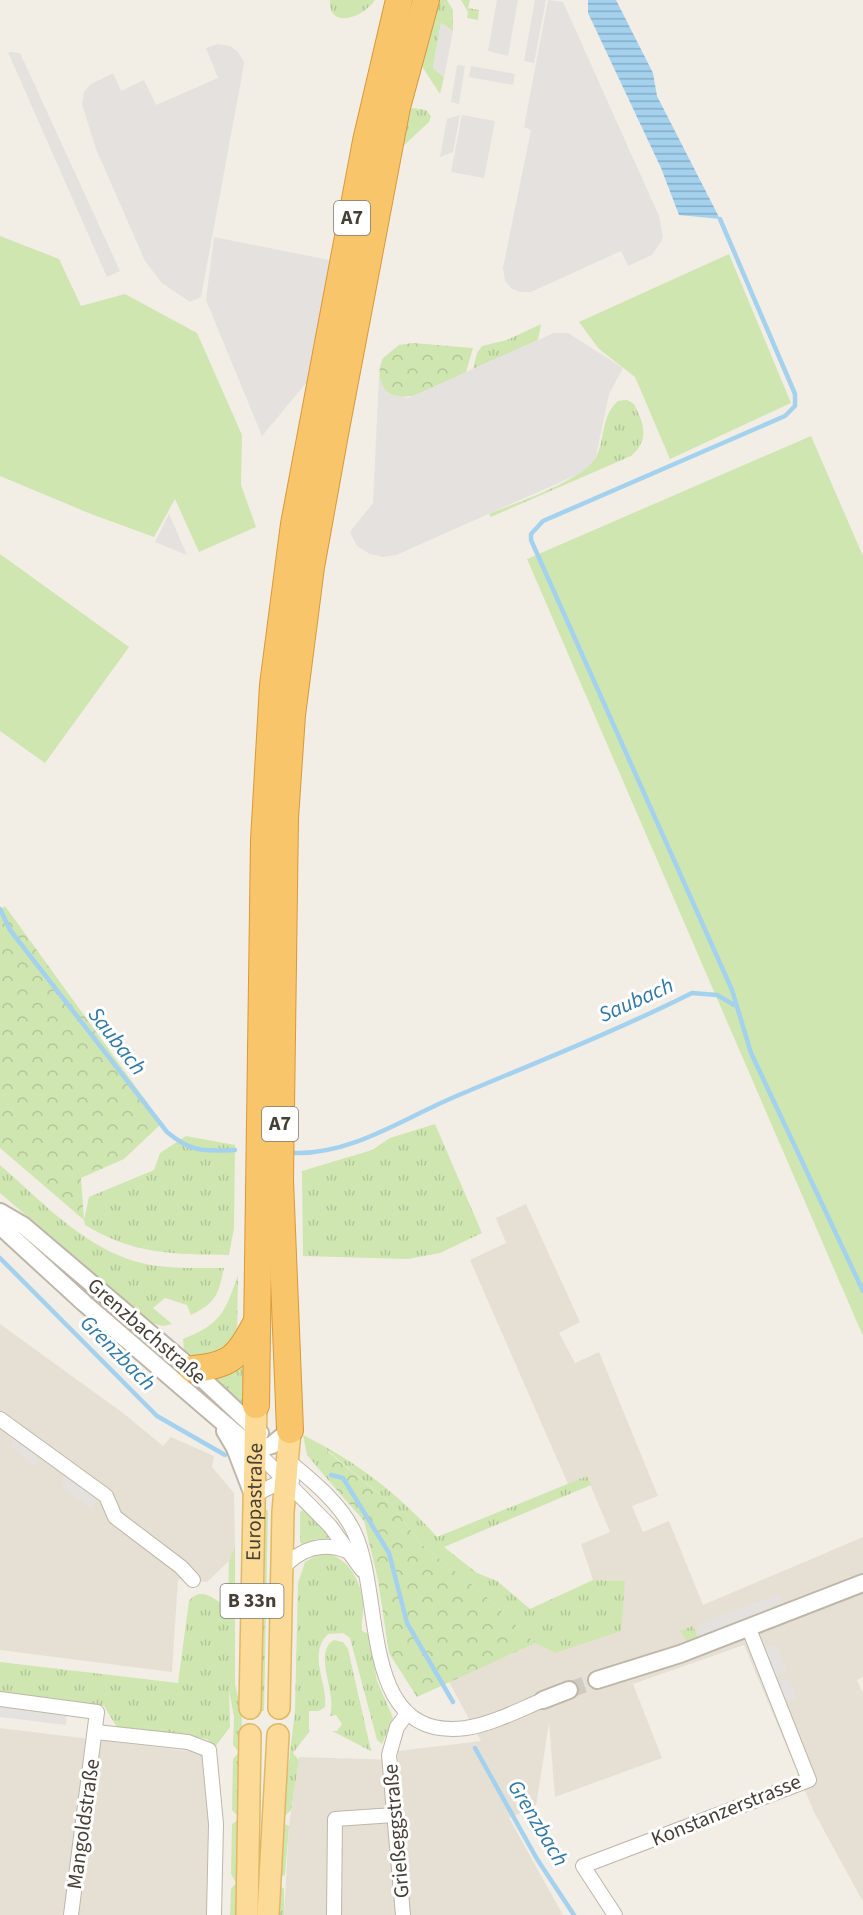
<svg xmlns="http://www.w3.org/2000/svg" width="863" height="1915" font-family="'Source Sans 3',sans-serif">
  <defs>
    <pattern id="grass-tufts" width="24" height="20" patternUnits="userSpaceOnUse" patternTransform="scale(1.5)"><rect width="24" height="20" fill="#cfe6b0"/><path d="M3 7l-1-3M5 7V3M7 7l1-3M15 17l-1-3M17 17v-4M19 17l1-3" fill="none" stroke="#b3c698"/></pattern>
    <pattern id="forest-crowns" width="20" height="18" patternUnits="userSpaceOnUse" patternTransform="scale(1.5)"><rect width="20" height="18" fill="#cfe6b0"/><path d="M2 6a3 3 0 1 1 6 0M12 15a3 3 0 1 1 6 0" fill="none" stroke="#b3c698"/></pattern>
    <pattern id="water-rules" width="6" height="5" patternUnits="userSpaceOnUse" patternTransform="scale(1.5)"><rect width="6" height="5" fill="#a4d2ee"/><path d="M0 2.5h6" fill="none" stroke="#87acc2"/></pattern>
  </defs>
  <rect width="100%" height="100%" fill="#f2eee6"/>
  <g fill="#e6e0d4">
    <path d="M526,1204L580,1322L559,1333L575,1363L599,1352L658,1496L632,1506L643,1532L669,1521L703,1605L863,1537V1677L857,1680L863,1694V1902L814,1812L744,1645L633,1684L662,1758L555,1797L549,1723L536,1806L509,1818L563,1915H284L289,1826L299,1757L398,1760V1751L481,1741L449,1682L446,1669L535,1643L555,1653L625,1581L593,1580L581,1544L610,1532L587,1477L568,1484L470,1260L506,1243L496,1218Z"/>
    <path d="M0,1324L123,1413L163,1446L171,1437L214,1456L212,1467L234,1493L235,1546L229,1561L207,1582L178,1579L172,1672L0,1650Z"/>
    <path d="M0,1728L204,1753L208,1816L207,1915H0Z"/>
  </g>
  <g fill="url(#grass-tufts)">
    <path d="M330,0H375C363,18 328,30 330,0Z"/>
    <path d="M435,0H447L453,10V31L441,23L433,68L444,77L440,94L423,68L421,59Z"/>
    <path d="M461,0H470L468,8L479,10L478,20L467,18L468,12Z"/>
    <path d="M413,108L426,110L431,116L429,122L399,150L409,110Z"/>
    <path d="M541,324L538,340L473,369L477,353L482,346L507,340Z"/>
    <path d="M627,400L634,404C644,424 650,439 631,456L491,517L489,514C517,502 581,482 596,457C606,438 600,417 618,401Z"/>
    <path d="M435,1124L482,1233L440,1253L408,1259L303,1256L302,1171L372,1150L390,1138Z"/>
    <path d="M186,1136L235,1145L234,1228L229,1255C174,1254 134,1255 85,1225L84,1220L89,1197L154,1170L160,1153Z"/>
    <path d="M0,1165C45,1204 89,1254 151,1265C175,1269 199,1268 224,1268C218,1295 217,1302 191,1315L187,1305L165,1298L153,1308L172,1324L163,1326L152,1323L0,1193Z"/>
    <path d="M238,1275L237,1341L201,1361L184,1350L183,1339C221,1324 225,1312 238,1275Z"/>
    <path d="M245,1355L246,1406L212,1376Z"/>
    <path d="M169,1360L229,1413L226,1416L166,1364Z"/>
    <path d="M303,1435C354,1460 399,1494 437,1537L587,1476L591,1485L444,1547L477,1573L497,1581L530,1609L593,1580L625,1581L621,1631L555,1653L535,1643L479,1590L422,1545L390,1503L328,1451L329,1481L307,1455Z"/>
    <path d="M306,1508L329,1535L327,1539H316L303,1545L300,1542V1512Z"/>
    <path d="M262,1510H268L264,1711H258Z"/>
    <path d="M235,1546V1684L242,1713L238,1915H230L231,1889L236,1883L231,1874L232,1824L238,1820V1816L232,1810L233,1759L239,1752L233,1745L234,1717L229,1690L230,1727L215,1747L207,1739L118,1729L104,1706L0,1693V1662L178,1683L189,1601C202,1585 216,1601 228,1608L229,1561Z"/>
    <path d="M321,1553C346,1554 361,1579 363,1603C364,1612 361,1621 362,1631L369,1634L377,1681L393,1718L382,1744L377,1740L350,1638L343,1633L328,1634C307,1655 328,1683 325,1707L319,1711H309V1732L293,1753L299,1760L291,1810L284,1817L285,1824L289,1826L285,1875L279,1878V1885L284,1889V1915H275L282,1820L295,1711L298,1583L305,1562Z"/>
    <path d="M693,1626L699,1640L688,1643L680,1631Z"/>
    <path d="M334,1640L343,1642L348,1649L371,1751L332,1731H337L342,1724L336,1715L330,1716C338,1694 312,1652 334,1640Z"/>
  </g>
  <g fill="url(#forest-crowns)">
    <path d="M413,343L473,348L466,372C447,381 396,414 382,385C378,375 379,367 383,358L399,345Z"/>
    <path d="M5,906L162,1123L124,1159L81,1178L84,1220L0,1148V910Z"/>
    <path d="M327,1451L390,1503L422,1545L479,1590L535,1643L417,1697L389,1653L378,1580L364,1521L329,1481Z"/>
  </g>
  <g fill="#cfe6b0">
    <path d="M0,236L59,259L81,306L125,294L197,333L242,435L241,485L256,527L199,552L175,499L154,537L91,514L0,476Z"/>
    <path d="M729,254L791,403L670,459L635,377L599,349L579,322Z"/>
    <path d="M811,436L863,556V1336L527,559Z"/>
    <path d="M0,554L129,647L45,763L0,731Z"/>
  </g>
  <g fill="#e4e1de">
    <path d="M497,0H518L508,56L488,51Z"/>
    <path d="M535,0H546L534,63L524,61Z"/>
    <path d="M548,0L563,2L659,216L663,238L652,255L628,266L621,251L531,292H520L511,288L505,281L503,268L531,130L524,127Z"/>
    <path d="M441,23L453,31L444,77L433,68Z"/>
    <path d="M218,44L230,46L238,52L244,62L242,75L201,297L190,302L162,283L145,261L96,149L82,104L84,92L91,84L113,73L121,91L144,80L156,105L218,78L206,48Z"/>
    <path d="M8,52L20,53L120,271L107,277Z"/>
    <path d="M457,65L465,66L459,104L451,102Z"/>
    <path d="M471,66L515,74L513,85L469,77Z"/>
    <path d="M460,115L453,152L440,157L447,119Z"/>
    <path d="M462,115L495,121L484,178L451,172Z"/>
    <path d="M214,237L334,261L307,382L262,436L206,300Z"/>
    <path d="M554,333H568L623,368L609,394L596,456L590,465L581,473L396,555L383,557L370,554L357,546L350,532L373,503L379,376L383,387L389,394L408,398Z"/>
    <path d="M169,514L187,555L155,542Z"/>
    <path d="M14,1435L37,1453L35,1467L11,1447Z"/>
    <path d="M64,1475L95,1497L93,1510L62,1487Z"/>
    <path d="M778,1594L783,1607L702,1639L697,1625Z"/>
    <path d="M776,1644L787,1672L774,1677L763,1649Z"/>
    <path d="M789,1678L797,1698L784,1703L776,1682Z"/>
    <path d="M0,1705L67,1713L66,1725L0,1717Z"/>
  </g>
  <path fill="url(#water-rules)" d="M588,0H616L653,73L657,96L720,219L679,215L661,168L588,13Z"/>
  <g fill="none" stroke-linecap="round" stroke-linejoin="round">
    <g stroke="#a4d2ee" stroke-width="4.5">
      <path d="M720,219L795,394V406L785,416L543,521L531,534V540L732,990L751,1053L863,1291"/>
      <path d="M0,909L10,930L167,1132C192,1153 204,1151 235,1150"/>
      <path d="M294,1153C350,1155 401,1120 452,1098C532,1064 614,1032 692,993L717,995L734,1005"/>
      <path d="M0,1258L157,1416L225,1455"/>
      <path d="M331,1475L343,1478L389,1553L407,1623L453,1702"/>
      <path d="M475,1748L537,1859L574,1915"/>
    </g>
    <path stroke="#cfcbc3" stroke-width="16" stroke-dasharray="16 8" stroke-linecap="butt" d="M569,1690L597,1680"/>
    <defs>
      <g id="minor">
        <path d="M0,1419L106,1496L115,1517L181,1567L193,1580"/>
        <path d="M255,1450L330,1526L362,1570"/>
        <path d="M286,1459C311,1480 340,1502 354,1532C385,1597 357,1742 466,1728C492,1724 519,1710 543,1700"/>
        <path d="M254,1495L284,1480L292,1481"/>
        <path d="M283,1568C300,1549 323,1541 347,1551"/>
        <path d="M0,1699L97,1712L71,1915"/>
        <path d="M96,1732L188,1742L209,1750L216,1824L214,1915"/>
        <path d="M334,1915L335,1819L394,1815"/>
        <path d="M403,1915L389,1755L397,1727L406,1715"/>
        <path d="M615,1915L583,1866L809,1780L749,1629"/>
      </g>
      <g id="tertiary">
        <path d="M0,1212L24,1226L192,1369L260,1433"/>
        <path d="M0,1226L84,1303L255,1450L272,1445L290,1430"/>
        <path d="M225,1431L235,1448L252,1492"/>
        <path d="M597,1680L680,1654L863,1583"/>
        <path d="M543,1700L569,1690"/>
      </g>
      <g id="primary">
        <path id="s1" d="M250,1708L256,1405"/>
        <path d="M279,1708L283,1512L290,1430"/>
        <path d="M247,1915L250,1735"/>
        <path d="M268,1915L278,1735"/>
      </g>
      <g id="motorway">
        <path d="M192,1369C231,1366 239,1356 256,1323"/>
        <path d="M256,1405L264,840L273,685L294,524L366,141L399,0"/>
        <path d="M290,1430L280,1180L285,818L292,715L311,567L335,434L397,107L426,0"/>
      </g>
    </defs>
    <use href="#minor" stroke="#beb6a9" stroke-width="16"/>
    <use href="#tertiary" stroke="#beb6a9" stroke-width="20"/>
    <use href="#primary" stroke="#e0b867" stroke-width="24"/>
    <use href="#motorway" stroke="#d8993a" stroke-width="28"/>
    <use href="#minor" stroke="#fff" stroke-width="14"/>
    <use href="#tertiary" stroke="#fff" stroke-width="16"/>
    <use href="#primary" stroke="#fbdb97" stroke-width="21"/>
    <use href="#motorway" stroke="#f9c56a" stroke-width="26"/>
  </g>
  <g text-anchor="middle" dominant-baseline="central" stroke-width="6" stroke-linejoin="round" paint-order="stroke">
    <g fill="#fff" stroke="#7d7972" stroke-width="1.5">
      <rect x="334" y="201" width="36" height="34" rx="4.5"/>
      <rect x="262" y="1107" width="36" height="34" rx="4.5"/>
      <rect x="220.5" y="1584" width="63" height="34" rx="4.5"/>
    </g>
    <g font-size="20" font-weight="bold" fill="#453f36">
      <text x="352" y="218">A7</text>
      <text x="280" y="1124">A7</text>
      <text x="252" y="1601">B 33n</text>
    </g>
    <g font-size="21" fill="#453f36" stroke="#fff">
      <text transform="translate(147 1331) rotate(41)">Grenzbachstraße</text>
      <text stroke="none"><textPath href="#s1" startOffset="206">Europastraße</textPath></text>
      <text transform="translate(726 1810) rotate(-22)">Konstanzerstrasse</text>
      <text transform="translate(83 1824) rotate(-82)">Mangoldstraße</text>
      <text transform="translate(396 1831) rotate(-95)">Grießeggstraße</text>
    </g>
    <g font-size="22" font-style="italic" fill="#3078a5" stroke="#fff">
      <text transform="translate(636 1000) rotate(-24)">Saubach</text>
      <text transform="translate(117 1041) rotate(52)">Saubach</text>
      <text transform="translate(118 1353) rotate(45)">Grenzbach</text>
      <text transform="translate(538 1823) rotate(59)">Grenzbach</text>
    </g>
  </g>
</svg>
